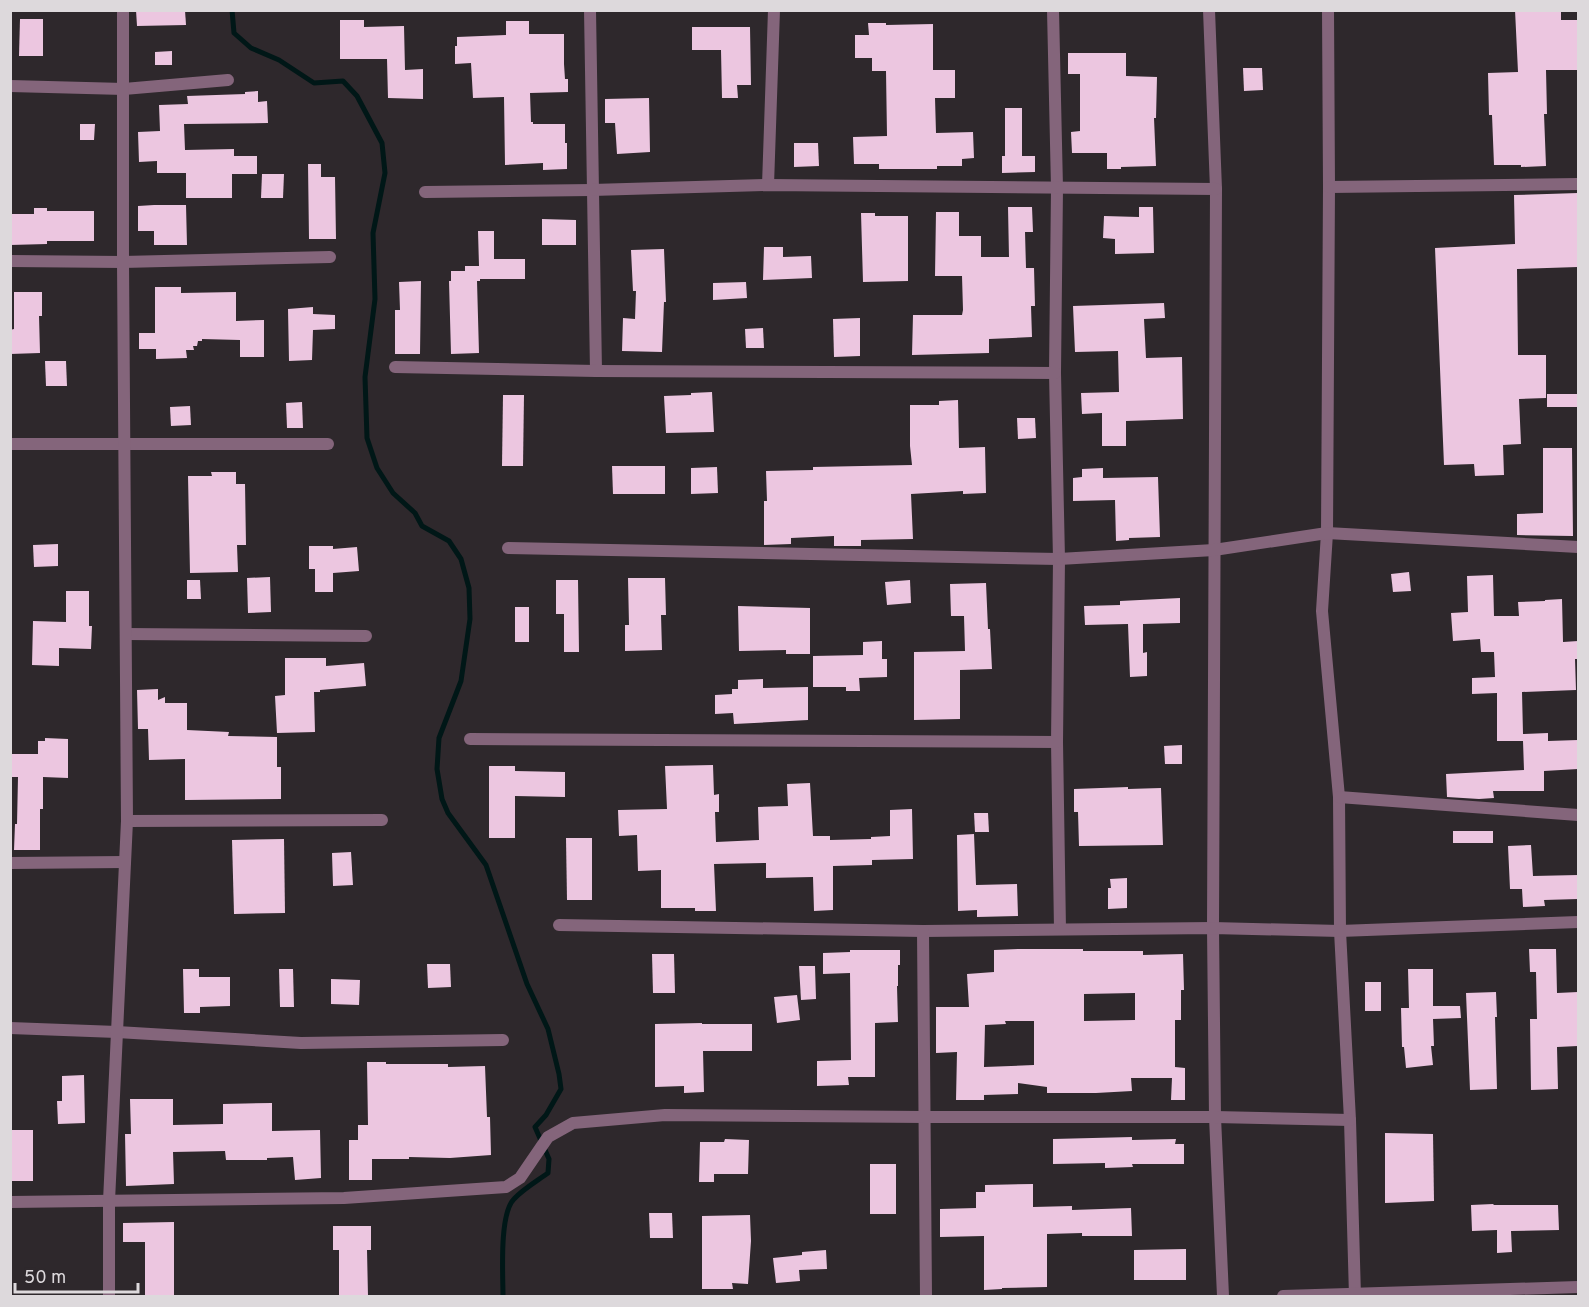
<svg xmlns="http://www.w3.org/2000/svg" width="1589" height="1307" font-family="Overpass,sans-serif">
  <rect width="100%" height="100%" fill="#2e282c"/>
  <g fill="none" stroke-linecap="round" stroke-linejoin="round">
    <path stroke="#001717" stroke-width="5" d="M232,10L234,33L251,48L279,60L314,83L343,81L357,96L382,143L385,173L373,233L375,299L365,377L367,438L377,468L393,493L415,513L422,526L449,541L461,559L469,588L470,619L461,681L439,738L437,769L442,799L448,813L486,865L527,984L548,1029L559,1074L561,1089L546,1115L535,1127L549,1159L548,1173C537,1181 523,1189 514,1199C499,1214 503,1275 503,1296"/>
  </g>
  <g fill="#ecc6e0" fill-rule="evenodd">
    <path d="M136,10H185L186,25L137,26Z"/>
    <path d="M1515,10L1561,11V20H1578V70H1546L1547,114H1544L1546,166L1521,167V165H1494L1492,115H1489L1488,73L1518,72Z"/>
    <path d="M20,19H43V56H19Z"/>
    <path d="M340,20H364V27L404,26L405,70L423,69V99L388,98L387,59H340Z"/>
    <path d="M506,21H529V34H564V64L565,79H568V92L530,93L531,122H533V124H565V143H567V169L543,170V163L505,165L504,97L473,98L471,63L455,64V46H457V37L506,35Z"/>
    <path d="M868,23H886V25L933,24V70H955V98H935L936,133L973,132L974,158L962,159V166H937V169H879V164H854L853,137L887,136L886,71H872V58H855V35H869Z"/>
    <path d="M692,27H750L751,85H737L738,98H722L721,50H692Z"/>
    <path d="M172,51V65H155V52Z"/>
    <path d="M1068,53H1126V76L1157,77L1156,118H1154L1156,166L1121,167V169H1107V153H1072L1071,132L1080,131V74H1068Z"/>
    <path d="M1243,68H1262L1263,90L1244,91Z"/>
    <path d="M258,91V102L267,101L268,123L184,124L185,150L234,149V156H257V174H232V198H186V173H157V161L139,162L138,132L160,131L159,105L188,104L187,96L245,94V92Z"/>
    <path d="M649,98L650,152L617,154L615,123H605V99Z"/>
    <path d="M1005,108H1022V156H1035V172L1002,173V156H1005Z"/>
    <path d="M80,124H95L94,140H80Z"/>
    <path d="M794,143H818L819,166L794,167Z"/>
    <path d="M308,164H321V177H335L336,239H309Z"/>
    <path d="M262,174H284L283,198H261Z"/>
    <path d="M1578,193V267L1517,269L1518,355H1546V398L1519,399L1521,444L1503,445L1504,475L1475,476L1474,464L1444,465L1435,248L1515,244L1514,195Z"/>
    <path d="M154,205H186L187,245H154V231H138V206Z"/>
    <path d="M1008,207H1032L1033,232H1025L1026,268H1034L1035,306H1031L1032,337L989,339V353L912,355L913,315H962L963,310L962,276H935L936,212H959V236H981V257H1009Z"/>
    <path d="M1139,207H1153L1154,253L1115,254V239L1103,238L1104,216L1139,217Z"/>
    <path d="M34,208H47V211H94V241H47V244L10,245V214H34Z"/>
    <path d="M861,213H875V216H908V281L863,282Z"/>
    <path d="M542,219L576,220V245H542Z"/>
    <path d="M478,231H494V259H525V279H480V281H477L479,353L451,354L449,281H451V271H465V266H479Z"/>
    <path d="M764,247H783V257L811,256L812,278L763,280Z"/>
    <path d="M664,249L666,302H664L662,352L622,351L623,318L635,319L636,291H633L631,250Z"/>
    <path d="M421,281L420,354H395V310H400L399,282Z"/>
    <path d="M746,282L747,298L713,300V283Z"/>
    <path d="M155,287H181V293L236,292V321L264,320V357H240V340L202,339V341H198L197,346H193L194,350H186L187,358L156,359V349H139V333H155Z"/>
    <path d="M14,292H42V316H39L40,353L10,354V330L14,329Z"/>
    <path d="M1164,303L1165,318L1144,319L1146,358L1182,357L1183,419L1126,421V446H1102V413L1082,414L1081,393L1119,392L1118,351L1075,352L1073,306Z"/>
    <path d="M313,307V314L335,315V329L313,330L312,360L289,361L288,309Z"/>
    <path d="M860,318V356L834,357L833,319Z"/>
    <path d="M763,328L764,348H746L745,329Z"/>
    <path d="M45,361H66L67,386H46Z"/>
    <path d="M712,392L714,432L666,433L664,396L691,395V393Z"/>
    <rect x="1547" y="394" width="31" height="13"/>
    <path d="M503,395H524L523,466H502Z"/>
    <path d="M958,400L959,448L985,447L986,493L963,494V491L911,494L913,539L861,540V546H834V536L791,538V544L764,545V501H767L766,471L813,470V467L912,465L910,446V405H939V401Z"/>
    <path d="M302,402L303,428H287L286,403Z"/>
    <path d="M190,406L191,425L171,426L170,407Z"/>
    <path d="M1017,418H1035L1036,438L1018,439Z"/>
    <path d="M1543,448H1572L1573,536L1517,535V514L1543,513Z"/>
    <path d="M612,466H665V494H613Z"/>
    <path d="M717,467L718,493L691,494V468Z"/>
    <path d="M1103,468V478L1158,477L1160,537L1129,538V540L1116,541L1115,500L1073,501V478L1082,477V469Z"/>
    <path d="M211,472H236V484H245L246,545H237L238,572L190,573L188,476H212Z"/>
    <path d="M58,544V566L34,567L33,545Z"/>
    <path d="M309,546H333V549L357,547L359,571L333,573V592H315V569H309Z"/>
    <path d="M1409,572L1411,591L1393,592L1391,574Z"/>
    <path d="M1493,575L1494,616H1519L1518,602L1545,601V600L1562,599L1563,642L1578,641V659H1575L1576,690L1522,692L1523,734L1548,733V741L1578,740V769L1544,771V791H1493L1494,798L1479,799L1447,797L1446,774L1524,770L1523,741H1497V693L1472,694V678L1495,677L1494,652H1481L1480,639L1453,641L1451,613L1468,612L1467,576Z"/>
    <path d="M270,577L271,612L248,613L247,578Z"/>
    <path d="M628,578H665L666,615H661L662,650L625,651V625H629Z"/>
    <path d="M187,580H200L201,599H187Z"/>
    <path d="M556,580H578L579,652H564V614H556Z"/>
    <path d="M910,580L911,603L887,605L885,582Z"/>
    <path d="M986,583L988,629H990L992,669L960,670V719L914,720V652L965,651L964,616H951L950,584Z"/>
    <path d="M66,591H89V626H92L91,649L59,648V666L32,665L33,621L66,622Z"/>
    <path d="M1180,598V623L1143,624V653L1147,652V676L1130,677L1128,624L1085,625L1084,606L1120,605V601Z"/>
    <path d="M738,606L810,608V654H786V650L739,651Z"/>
    <rect x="515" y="607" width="14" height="35"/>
    <path d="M882,641V659H887V677L859,678L860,691H846V687H813V656L863,655V642Z"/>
    <path d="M285,658H326V666L364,663L366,686L320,690V692H314L315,732L277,733L275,696L285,695Z"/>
    <path d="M763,679V688L808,687V720L734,724L733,713L715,714V695L732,694V689H738V680Z"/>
    <path d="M158,689V700L165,697V703H187V730L229,732L228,736L277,737V767H281V799L185,800V759L149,760L148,729H138L137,690Z"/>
    <path d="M45,738L68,739V778L43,777V809H40V850H14L15,824H17L18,777H10V754H38V741H45Z"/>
    <path d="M1182,745V764H1165L1164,746Z"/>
    <path d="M713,765L714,795L719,794V812H715L716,842L759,840L758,807L788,806L787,784L810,783L813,836H830V840L871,839V837L890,836V810L912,809L913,859L872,860V865L833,866V910L814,911L813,877L766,878V863L714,864L716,911H695V908H661V870L638,871L637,835L619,836L618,810L667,809L665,766Z"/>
    <path d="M489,766H515V771L565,772V797L515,796V838H489Z"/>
    <path d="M1128,787V789L1161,788L1163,845L1079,846L1078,812H1074V789Z"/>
    <path d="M974,813H988L989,832H975Z"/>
    <rect x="1453" y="831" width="40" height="12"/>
    <path d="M974,834L976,885L1017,884L1018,916L977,917V910L958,911L957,835Z"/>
    <path d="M566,838H592V900H567Z"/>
    <path d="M284,839L285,913L234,914L232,840Z"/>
    <path d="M1531,845L1533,876L1578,875V899L1544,900L1545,906L1523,907L1522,889H1510L1508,846Z"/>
    <path d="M351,852L353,885L333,886L332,853Z"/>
    <path d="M1127,878V908L1108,909V888H1111L1110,879Z"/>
    <path d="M1019,949H1083V951H1143V955L1183,954L1184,990H1181V1020H1175V1067L1185,1068V1100H1171L1172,1078H1131L1132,1091L1096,1093H1047V1087L1018,1083V1094L984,1095V1100H956L957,1052L936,1053V1007H969L967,974L994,972V950ZM1135,993V1020L1084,1021V994ZM1005,1021H1034V1065L984,1067L985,1025L1006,1024Z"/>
    <path d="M1529,949H1556L1557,993L1578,992V1046L1557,1047L1558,1089L1531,1090L1530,1019H1537L1536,972H1530Z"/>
    <path d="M850,950H900V965H898V986H897L898,1022L875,1023V1077H848L849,1085L817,1086V1061L851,1060L850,973L823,974V953L850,952Z"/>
    <path d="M652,954H674L675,993H653Z"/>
    <path d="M427,964H450L451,987L428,988Z"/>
    <path d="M799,966H815L816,999L801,1000Z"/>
    <path d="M183,969H199V977H230V1006L200,1007V1013H184Z"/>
    <path d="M279,969H293L294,1007H280Z"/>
    <path d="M1408,969H1433V1006H1460L1461,1018L1433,1019L1434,1046H1431L1433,1065L1406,1068L1404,1047H1402L1401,1008H1409Z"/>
    <path d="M331,979L360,980L359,1005L331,1004Z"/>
    <rect x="1365" y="982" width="16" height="29"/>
    <path d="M1496,992L1497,1017H1495L1497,1089L1470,1090L1466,993Z"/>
    <path d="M797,995L800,1020L777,1023L774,997Z"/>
    <path d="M702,1023V1024H752V1051H703L704,1092L684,1093V1086L655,1087V1024Z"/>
    <path d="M367,1062H386V1064H448V1067L485,1066L487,1117H490L491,1155L450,1158L409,1157V1159H372V1180H349V1140H358V1125H368Z"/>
    <path d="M84,1075L85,1123L58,1124L57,1101H62V1076Z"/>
    <path d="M130,1099H173V1125L223,1124V1104L272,1103V1131L320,1130L321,1178L295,1180L293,1157L267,1158V1160H226L225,1151L173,1152L174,1184L126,1186L125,1134H131Z"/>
    <rect x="11" y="1130" width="22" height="51"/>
    <path d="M1385,1133L1433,1134L1434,1201L1385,1203Z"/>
    <path d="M1132,1137V1140L1176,1139L1175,1144H1184V1164H1132L1133,1167L1105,1168V1163L1053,1164V1139Z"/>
    <path d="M725,1139L749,1140L748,1174H714V1182H699L700,1142H724Z"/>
    <rect x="870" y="1164" width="26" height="50"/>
    <path d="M1033,1184V1207L1072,1206V1210L1131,1208L1132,1236H1082V1233L1047,1234V1287L1002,1288V1289L984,1290V1236L940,1237V1209L976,1208V1192H985V1185Z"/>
    <path d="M1493,1204L1494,1205H1558L1559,1230L1511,1231L1512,1252L1497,1253V1230L1472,1231L1471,1205Z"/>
    <path d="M649,1213H672L673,1238H650Z"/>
    <path d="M750,1215L751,1241L748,1284L732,1283L733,1289H702V1216Z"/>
    <path d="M174,1222V1296H145V1242H123V1223Z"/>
    <path d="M333,1226H371V1250H367L368,1296H339V1250H333Z"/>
    <path d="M1186,1249V1280H1134V1250Z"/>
    <path d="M826,1250L827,1269L799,1270L800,1281L776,1283L773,1258L802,1255V1252Z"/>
  </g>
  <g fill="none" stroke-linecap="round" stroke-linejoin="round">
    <g stroke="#84657b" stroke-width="12">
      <path d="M590,10L596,371"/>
      <path d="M1053,10L1057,188L1055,373L1059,559L1057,742L1060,929"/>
      <path d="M1209,10L1216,189L1213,928L1215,1117L1223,1296"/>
      <path d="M1328,10L1329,187L1327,533L1322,611L1339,797L1340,931L1350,1120L1355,1296"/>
      <path d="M10,86L124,89L228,80"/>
      <path d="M768,185L774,10"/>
      <path d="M1329,187L1578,184"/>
      <path d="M425,192L592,190L768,185L1216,189"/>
      <path d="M10,261L123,262L330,257"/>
      <path d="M395,367L596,371L1055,373"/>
      <path d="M10,444H328"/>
      <path d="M508,548L1059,559L1214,550L1327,533L1578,547"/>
      <path d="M126,634L366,636"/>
      <path d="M470,739L1057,742"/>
      <path d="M1339,797L1578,815"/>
      <path d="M127,821L382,820"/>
      <path d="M10,863L125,862"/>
      <path d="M559,925L923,931L1213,928L1340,931L1578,922"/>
      <path d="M923,931L926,1296"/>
      <path d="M10,1028L117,1032L301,1043L503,1040"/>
      <path d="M10,1202L344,1198L506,1187L520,1178L548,1137L573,1123L665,1115L925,1117H1215L1350,1120"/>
      <path d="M109,1296V1201L127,821L123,262V10"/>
      <path d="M1283,1296L1578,1287"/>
    </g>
  </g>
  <rect width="1589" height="1307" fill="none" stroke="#ddd9dc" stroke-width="24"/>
  <path d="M15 1283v9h123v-9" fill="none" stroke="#ddd9dc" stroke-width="3"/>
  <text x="24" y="1283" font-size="18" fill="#ddd9dc" stroke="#2e282c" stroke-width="4.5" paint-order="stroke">50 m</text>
</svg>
